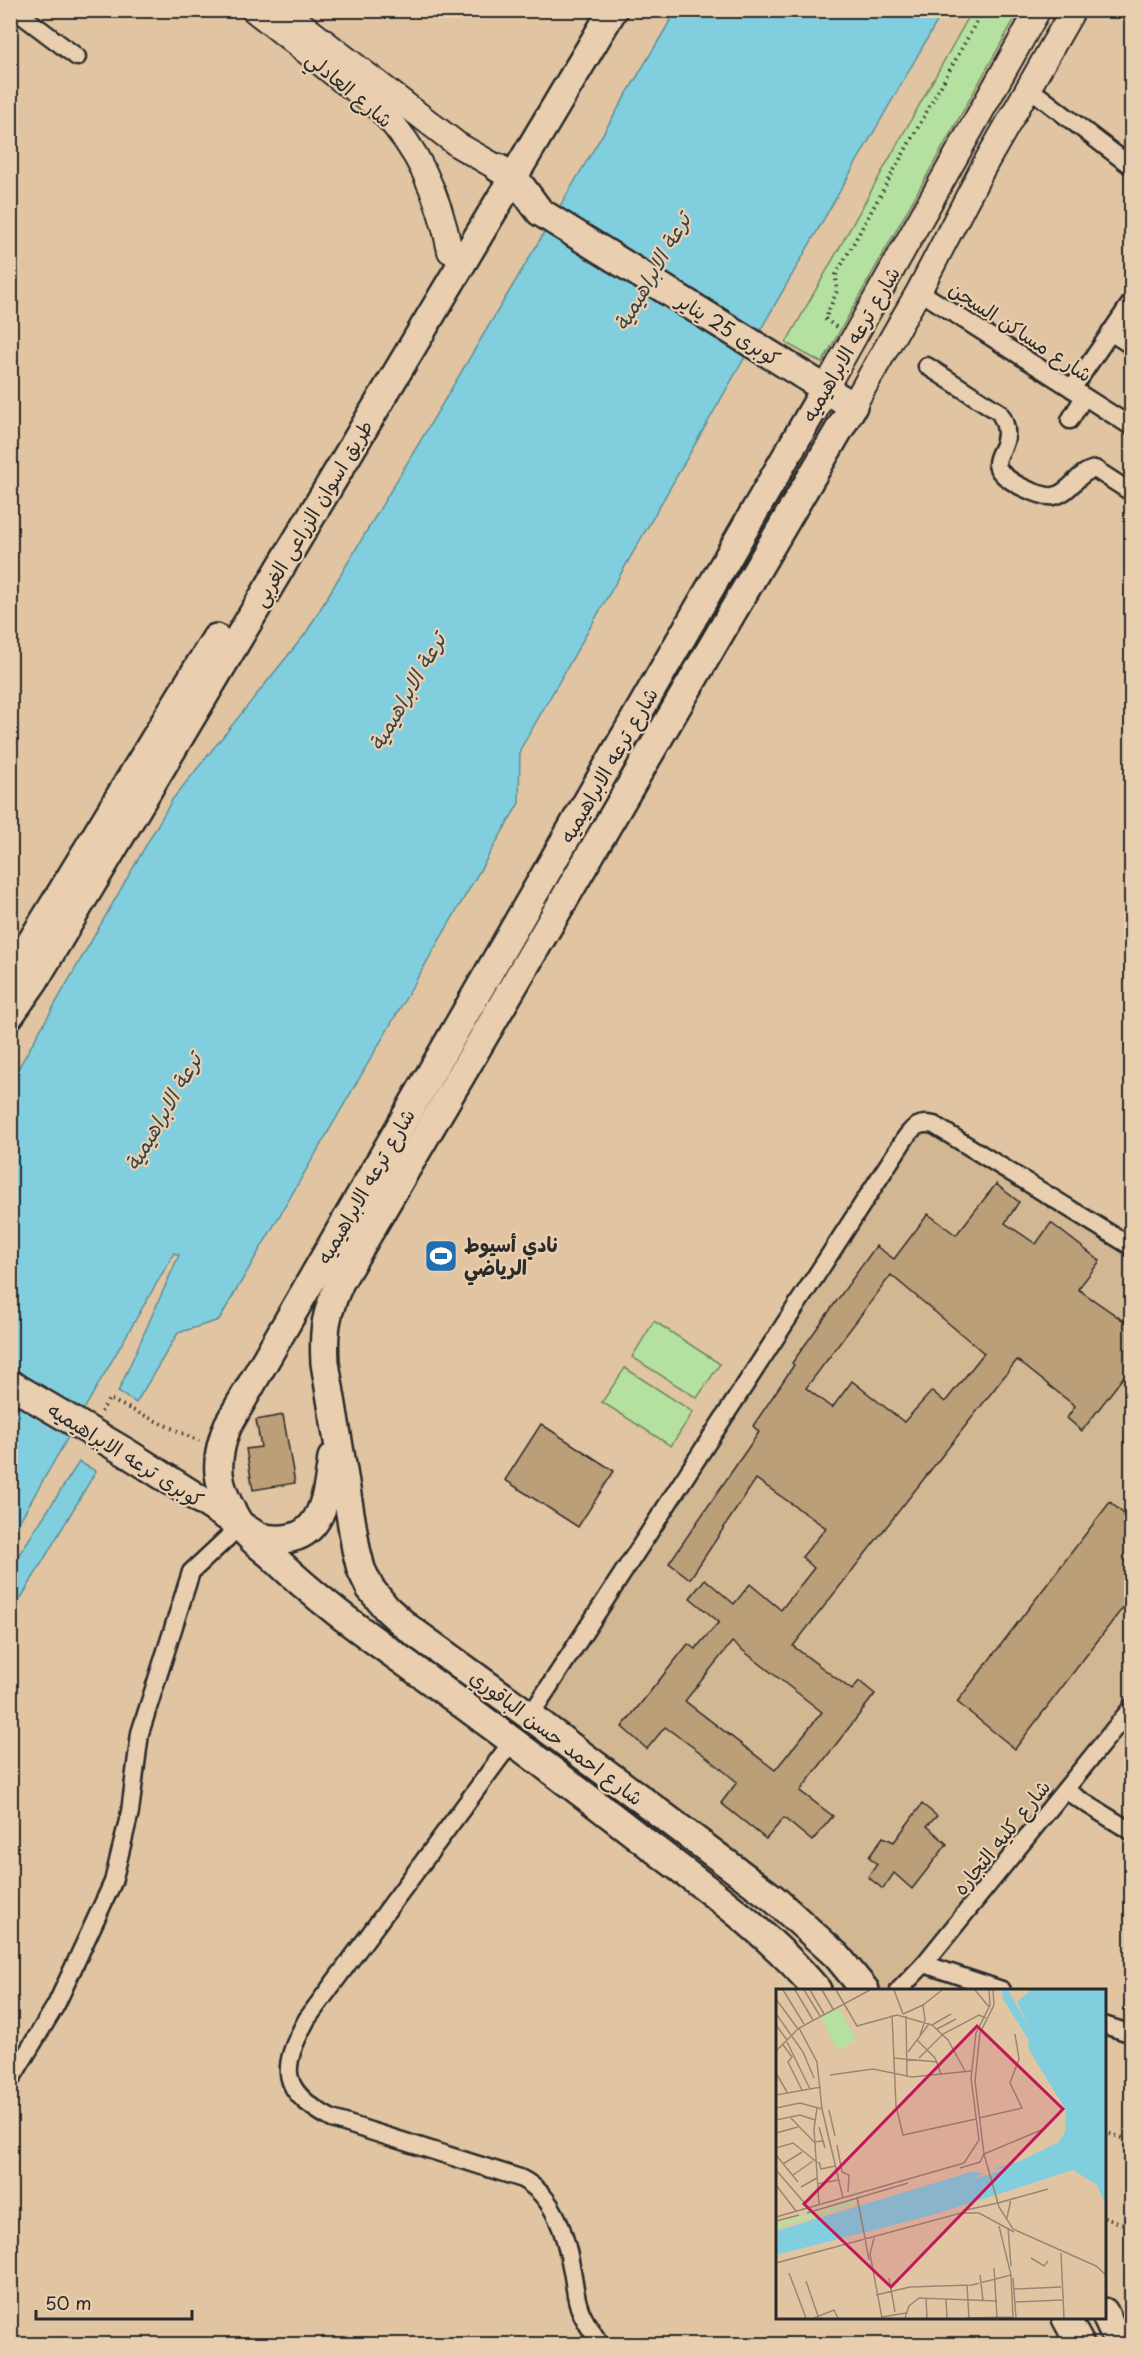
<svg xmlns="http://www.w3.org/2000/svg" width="1142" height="2355" font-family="'Playpen Sans','Playpen Sans Arabic',sans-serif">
  <rect width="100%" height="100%" fill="#e1c5a2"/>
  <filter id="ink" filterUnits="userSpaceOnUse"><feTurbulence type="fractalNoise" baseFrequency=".0167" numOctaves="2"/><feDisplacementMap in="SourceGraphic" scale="12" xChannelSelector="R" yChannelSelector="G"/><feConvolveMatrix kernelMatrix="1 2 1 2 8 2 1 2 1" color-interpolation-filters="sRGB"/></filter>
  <g filter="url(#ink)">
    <path fill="#d2b793" d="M924,1123L1131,1247V1711L899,1990H865L530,1716Z"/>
    <g fill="#b4e1a0" stroke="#708666" stroke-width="1.5">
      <path d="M972,11H1019L822,363L786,343Z"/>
      <path d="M654,1321L720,1364L697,1398L632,1357Z"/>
      <path d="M625,1368L693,1412L671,1446L602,1402Z"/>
    </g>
    <g fill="#81cfde" stroke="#5f8d96" stroke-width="1.5">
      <path d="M676,11H943L520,750L519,803L219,1320L178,1333L136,1403L118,1392L179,1255L174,1253L11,1536V1081L172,800L306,633Z"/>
      <path d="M79,1462L96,1471L11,1615V1567Z"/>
    </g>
    <g fill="#ba9f78" stroke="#2b2b2b" stroke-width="1.5" fill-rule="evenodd">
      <path d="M996,1184L1019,1202L1005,1223L1036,1244L1051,1223L1100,1261L1078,1289L1131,1326V1367L1082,1431L1067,1418L1075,1406L1017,1360L793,1646L852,1690L859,1681L875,1694L800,1791L833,1816L812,1841L784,1818L766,1839L721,1803L737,1782L708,1758L665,1727L647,1749L622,1727L688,1644L695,1649L719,1622L690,1598L705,1579L734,1604L750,1584L781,1610L814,1568L802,1557L826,1528L756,1479L690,1579L669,1563L759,1432L753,1426L794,1365L792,1363L876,1246L894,1259L928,1214L956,1235ZM891,1275L984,1353L945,1402L932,1391L904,1422L852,1381L832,1408L806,1388ZM732,1642L822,1712L775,1770L685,1701Z"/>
      <path d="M283,1415L295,1483L253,1490L246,1449L261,1447L256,1420Z"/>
      <path d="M541,1424L614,1471L578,1527L505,1480Z"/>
      <path d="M1110,1502L1131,1520V1597L1015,1749L957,1702Z"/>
      <path d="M922,1804L937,1816L927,1826L947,1844L912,1889L894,1873L883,1889L868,1877L877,1864L869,1857L883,1837L894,1842Z"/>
    </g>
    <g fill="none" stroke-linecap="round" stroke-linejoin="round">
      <defs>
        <g id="street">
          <path d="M15,10L77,57"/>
          <path d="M1029,88L1132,167"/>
          <path d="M919,291L1132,427"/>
          <path d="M1110,332L1132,346"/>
          <path d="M927,366L999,412C1007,424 1009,437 1001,451C999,455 997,459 997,464C998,479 1040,498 1054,496C1072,492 1077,472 1095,469L1132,493"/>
          <path d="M1072,389L1132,301"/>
          <path d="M1070,420L1084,397"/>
          <path d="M530,1716L906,1137C914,1126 920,1122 934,1125L1132,1247"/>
          <path d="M513,1740L307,2019C280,2069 279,2090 332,2119L520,2178C555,2195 566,2236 572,2271C575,2285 575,2299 581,2312C586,2324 594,2334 600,2344"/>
          <path d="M1066,1791L1132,1832"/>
          <path d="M924,1964L1002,1990"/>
          <path d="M899,1990L924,1964L1132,1707"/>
          <path d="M1104,2025L1132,2034"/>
          <path d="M10,2081L56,2005L113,1882L130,1812L140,1733L191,1572L240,1526"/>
        </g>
        <g id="secondary">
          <path d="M254,10C283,33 312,56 340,79C355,90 371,100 383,113C420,151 440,200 450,251"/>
          <path d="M283,10L458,145L498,168"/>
          <path d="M825,389L1038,10"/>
          <path d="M853,406L919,291L985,164L1073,10"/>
        </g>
        <g id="primary">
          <path d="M498,168L514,177L540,212L853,406L340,1282C326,1313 323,1329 325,1363L356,1549L361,1569L370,1588L387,1609L407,1627L530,1716L773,1898L837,1956L865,1990"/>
          <path d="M10,977L216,638"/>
          <path d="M10,1015L34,981L613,10"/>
          <path d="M10,1384L127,1453L259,1537C320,1550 326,1505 332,1458"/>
          <path d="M817,1990C771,1935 710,1891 653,1848C572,1785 489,1723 406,1663C358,1629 313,1596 271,1555C260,1546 246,1535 239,1523C217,1488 212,1464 228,1425L825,389"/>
          <path d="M1104,2312L1119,2344"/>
          <path d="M1066,2318L1080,2344"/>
        </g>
      </defs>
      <use href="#street" stroke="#2b2b2b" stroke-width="21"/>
      <use href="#secondary" stroke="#2b2b2b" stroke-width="28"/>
      <use href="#primary" stroke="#2b2b2b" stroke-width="32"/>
      <g stroke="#2b2b2b" stroke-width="4" stroke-dasharray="1.5 4.5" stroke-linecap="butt">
        <path d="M836,327L825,319L837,291L836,275L983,10"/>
        <path d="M101,1412L109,1399L199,1441"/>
        <path d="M1104,2132L1132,2141"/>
        <path d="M1104,2218L1132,2226"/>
      </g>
      <use href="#street" stroke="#e9cfb0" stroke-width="16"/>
      <use href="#secondary" stroke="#e9cfb0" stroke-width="24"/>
      <use href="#primary" stroke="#e9cfb0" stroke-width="27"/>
    </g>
  </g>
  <defs>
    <symbol id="stadium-square" viewBox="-11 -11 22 22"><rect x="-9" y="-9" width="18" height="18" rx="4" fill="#1f6fb2" stroke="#e9cfb0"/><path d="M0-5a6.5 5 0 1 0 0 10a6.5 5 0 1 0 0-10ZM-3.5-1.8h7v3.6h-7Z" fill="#fff"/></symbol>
  </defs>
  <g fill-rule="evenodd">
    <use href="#stadium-square" x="422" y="1237" width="38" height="38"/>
  </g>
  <g text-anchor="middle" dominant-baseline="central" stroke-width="4.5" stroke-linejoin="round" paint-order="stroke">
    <g font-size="20" fill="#2b2b2b" stroke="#e9cfb0">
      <text transform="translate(350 89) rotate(40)">شارع العادلي</text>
      <text transform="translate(729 329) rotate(32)">كوبرى 25 يناير</text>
      <text transform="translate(1021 331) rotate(33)">شارع مساكن السجن</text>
      <text transform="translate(850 344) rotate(-60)">شارع ترعه الابراهيميه</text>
      <text transform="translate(312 513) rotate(-59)">طريق اسوان الزراعى الغربى</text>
      <text transform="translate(608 765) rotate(-60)">شارع ترعه الابراهيميه</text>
      <text transform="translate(365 1186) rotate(-60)">شارع ترعه الابراهيميه</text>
      <text transform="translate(126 1454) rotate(32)">كوبرى ترعه الابراهيميه</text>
      <text transform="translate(557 1737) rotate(37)">شارع احمد حسن الباقوري</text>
      <text transform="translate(1001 1837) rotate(-51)">شارع كليه التجاره</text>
    </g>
    <g font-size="20" font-weight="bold" fill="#2b2b2b" stroke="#e9cfb0" text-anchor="start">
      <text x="464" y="1244">نادي أسيوط<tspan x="464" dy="23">الرياضي</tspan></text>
    </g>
    <g font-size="21" font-style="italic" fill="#384446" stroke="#e9cfb0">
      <text transform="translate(651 271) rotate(-60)">ترعة الابراهيمية</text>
      <text transform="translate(406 691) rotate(-60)">ترعة الابراهيمية</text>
      <text transform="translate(162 1111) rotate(-60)">ترعة الابراهيمية</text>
    </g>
  </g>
  <g transform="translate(776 1989)">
    <rect width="330" height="330" fill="#e1c5a2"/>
    <path d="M63,19L80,51L62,61L45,29ZM79,211L80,215L0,239V235Z" fill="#b4e1a0"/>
    <path d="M226,1H232L254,40L241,13L255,1H330V217L321,196L297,181L160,225L0,266V242L195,183L208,184L196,190L236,179L215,180L242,173L283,153L289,143L290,121L253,61L252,50L227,10Z" fill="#81cfde"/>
    <path fill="none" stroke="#988772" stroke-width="1.5" d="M7,1L28,35M19,1L37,31M28,1L44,27M34,1L48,25M46,1L57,20M60,1L81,37L121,26L156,36L172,51L189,82M118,1L127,25M199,1L213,18M217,1L218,16L204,44L199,92L208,165L223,218L237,240L320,277L330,286M0,10L22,40M127,25L147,16L166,1M1,26L27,63L38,89M116,26L120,117L127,146L200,130M130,27L131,88M0,36L11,51M156,36L175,25M23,39L41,73L46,120L67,209M161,40L180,30M144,46L149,32L147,16M141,51L159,69L165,85M11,53L34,100M7,56L16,68L12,73L26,101M0,62L23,39L94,1M132,63L153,35M117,69L162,73M143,69L167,45L203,26L210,29M0,84L11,103M54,86L97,80L136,88L195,82M0,106L45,98M0,119L24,114L46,120M41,119L38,140L43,215M53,121L59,147M14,128L38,153L47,152M203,129L246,119L234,94L243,70L239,45M0,131L24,126L39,131M43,138L49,159M0,144L22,138M61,156L66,183L73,186L72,203M0,159L17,154L42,174M208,165L270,139M0,166L22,193M43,173L45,180L59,177M7,175L26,163M184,179L204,173L208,165M0,181L32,218M17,186L37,172M41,195L62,191M0,196L20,222M25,198L41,189M81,208L89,249M222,214L272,200M190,221L222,214M31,224L132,194M0,228L188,174L203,151L195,89L200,44L214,16L213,1M231,229L235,210M0,232L23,226M223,237L235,286L237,329M232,239L235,277M89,249L93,271M98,249L94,265L106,329M285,264L288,329M255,269L268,277L272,272M0,274L185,224H203L238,243M218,279L221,328M13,284L30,329M204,286L207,311M113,289L119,323M237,289L240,329M30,292L42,327M191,296L193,329M238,300L285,298M100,306L134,298L196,296L235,286M150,309L151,329M170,310L171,329M239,313L286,311M106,328L130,324M38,329L58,321L62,329M129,329L133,317L143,309L221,312M190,329L237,328"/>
    <path fill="#c2185b" fill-opacity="0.15" stroke="#c2185b" stroke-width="3" d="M201,37L287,120L115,298L28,215Z"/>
    <rect width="330" height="330" fill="none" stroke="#2b2b2b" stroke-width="3"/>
  </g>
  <rect width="1142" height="2355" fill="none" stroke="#e9cfb0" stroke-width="36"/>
  <rect x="18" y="18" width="1106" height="2319" fill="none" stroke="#2b2b2b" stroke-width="2" filter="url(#ink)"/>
  <path d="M36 2310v9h156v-9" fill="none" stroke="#2b2b2b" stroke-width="3"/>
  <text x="45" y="2310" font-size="18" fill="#2b2b2b" stroke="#e9cfb0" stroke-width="4.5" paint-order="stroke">50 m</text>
</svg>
